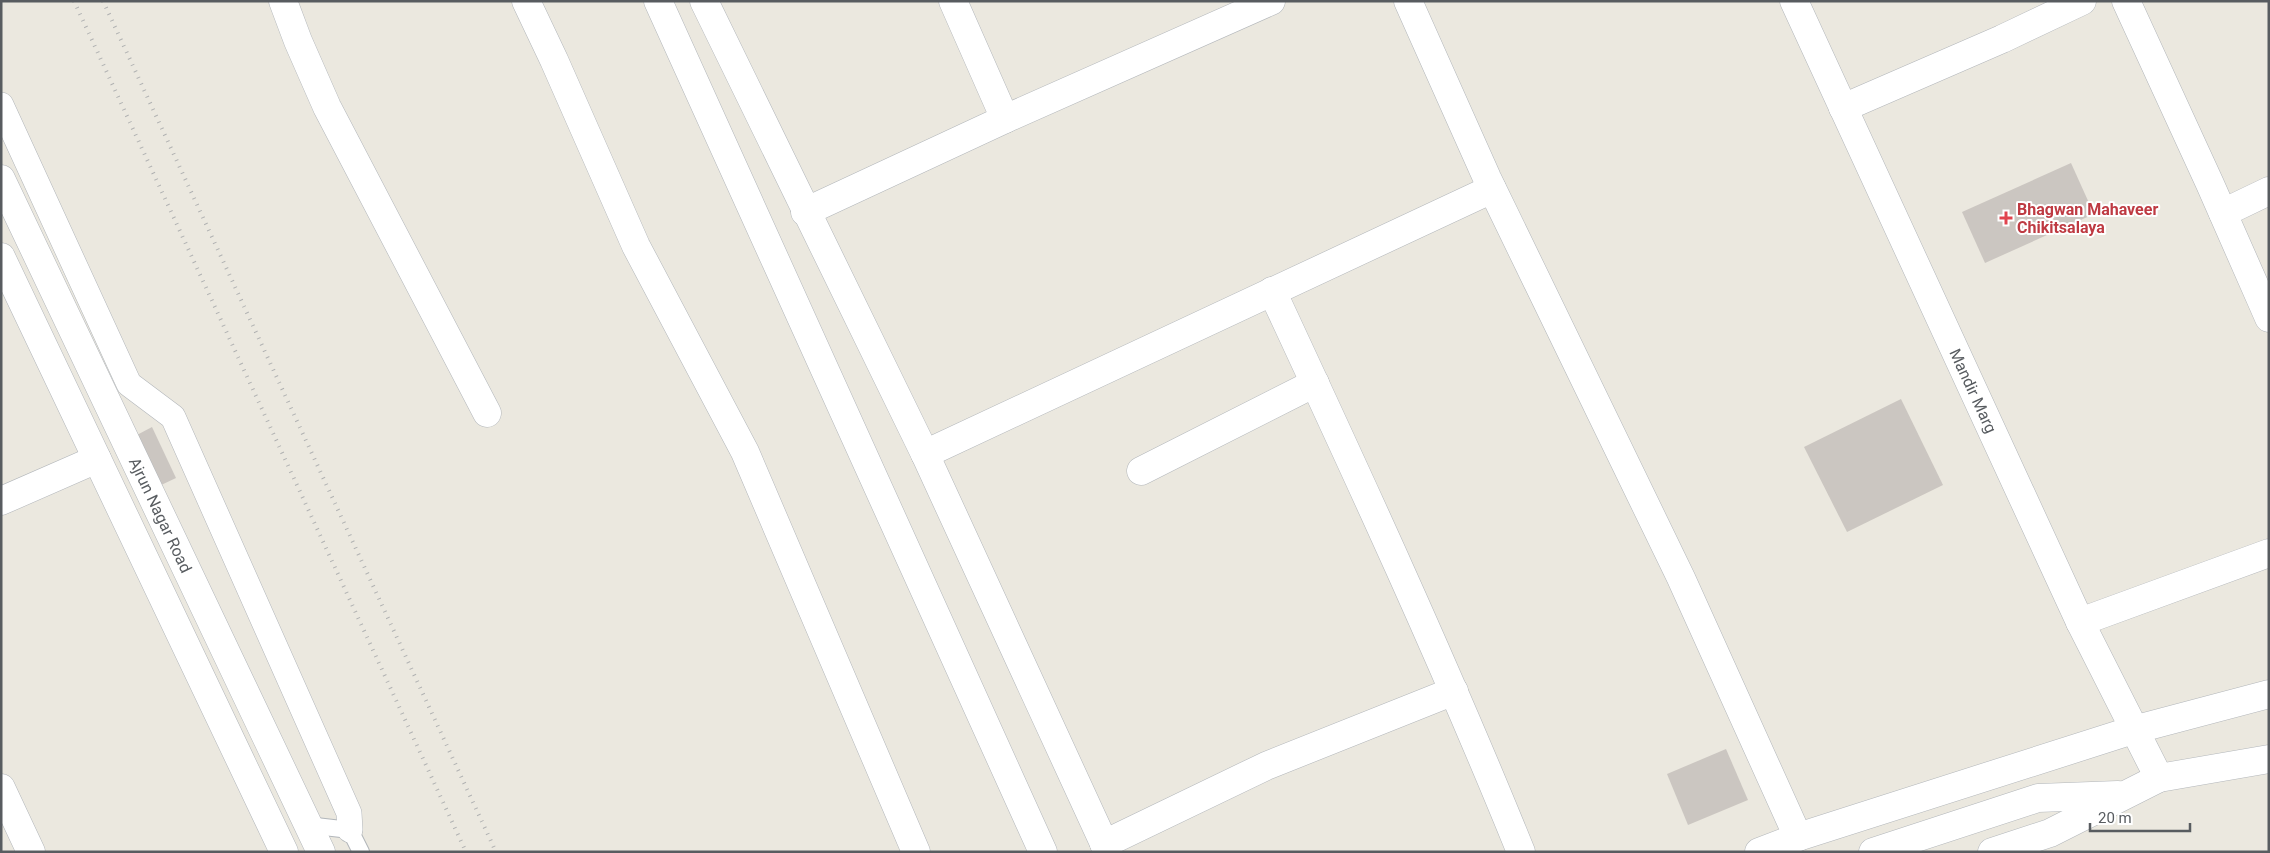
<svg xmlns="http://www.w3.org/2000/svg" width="2270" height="853" font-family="Roboto,sans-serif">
  <rect width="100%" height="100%" fill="#ebe8df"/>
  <g fill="#cbc6c1">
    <path d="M2071,163L2094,214L1985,263L1962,212Z"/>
    <path d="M1901,399L1943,485L1847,532L1804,447Z"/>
    <path d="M152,427L176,478L159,486L135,436Z"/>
    <path d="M1726,749L1748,800L1688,825L1667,774Z"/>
  </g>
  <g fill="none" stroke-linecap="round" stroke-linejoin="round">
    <defs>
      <path id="service" d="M307,825L350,830L361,852"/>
      <path id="pedestrian" d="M1,105L129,384L173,417L349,813L350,830"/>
      <g id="minor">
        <path d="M283,1L298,41L327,107L487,413"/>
        <path d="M526,1L554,60L636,246L745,452L916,852"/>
        <path d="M953,1L1005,119"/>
        <path d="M1408,1L1487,178L1681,578L1798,837"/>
        <path d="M2126,1L2210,184L2269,318"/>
        <path d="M1843,108L2002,39L2082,1"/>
        <path d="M805,212L1005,119L1271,1"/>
        <path d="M2223,213L2269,191"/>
        <path d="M1272,291C1358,476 1444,662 1521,852"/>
        <path d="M925,454L1492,189"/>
        <path d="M1141,471L1315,383"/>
        <path d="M1,501L97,459"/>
        <path d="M2080,622L2269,553"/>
        <path d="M2133,730L2269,694"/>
        <path d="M1,788L31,852"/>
        <path d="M1104,844L1266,766L1454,691"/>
      </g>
      <g id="tertiary">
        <path d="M658,1L1043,852"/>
        <path d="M704,1L925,454L1108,852"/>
        <path id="s1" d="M1794,1L2080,622L2159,778"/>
        <path id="s2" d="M1,179L321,852"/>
        <path d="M1,257L284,852"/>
        <path d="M1759,852L1798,837L2133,730"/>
        <path d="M1873,852L2038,798L2118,795"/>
        <path d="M1992,852L2050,833L2159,778L2269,759"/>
      </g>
    </defs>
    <use href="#service" stroke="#b2b6ba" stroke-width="18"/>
    <use href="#pedestrian" stroke="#b2b6ba" stroke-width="26"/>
    <use href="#minor" stroke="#b2b6ba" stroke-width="29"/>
    <use href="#tertiary" stroke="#b2b6ba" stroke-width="29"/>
    <use href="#service" stroke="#fff" stroke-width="16"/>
    <use href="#pedestrian" stroke="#fff" stroke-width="25"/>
    <use href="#minor" stroke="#fff" stroke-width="28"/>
    <use href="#tertiary" stroke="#fff" stroke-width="28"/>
    <g stroke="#b1b2b2" stroke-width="4" stroke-dasharray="1 6" stroke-linecap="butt">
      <path d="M74,1L466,852"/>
      <path d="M103,1L496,852"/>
    </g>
  </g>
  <path fill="#e0444e" stroke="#fff" stroke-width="2" d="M2003.5 210.5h5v5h5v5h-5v5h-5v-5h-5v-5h5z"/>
  <g text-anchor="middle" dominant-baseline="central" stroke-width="4" stroke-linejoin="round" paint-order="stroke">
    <g font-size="16" font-weight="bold" fill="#be3a42" stroke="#fff" text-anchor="start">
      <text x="2017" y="209">Bhagwan Mahaveer<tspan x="2017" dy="18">Chikitsalaya</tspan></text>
    </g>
    <g font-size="16" fill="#585c60" stroke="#fff">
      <text stroke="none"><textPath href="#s1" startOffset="429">Mandir Marg</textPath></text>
      <text stroke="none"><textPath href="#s2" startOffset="372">Ajrun Nagar Road</textPath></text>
    </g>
  </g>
  <rect width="2270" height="853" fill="none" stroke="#585c60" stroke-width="5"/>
  <path d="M2090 823v8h100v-8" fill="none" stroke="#585c60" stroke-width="2.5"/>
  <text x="2098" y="823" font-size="15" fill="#585c60" stroke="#ffffff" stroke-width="4" paint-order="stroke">20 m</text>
</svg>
